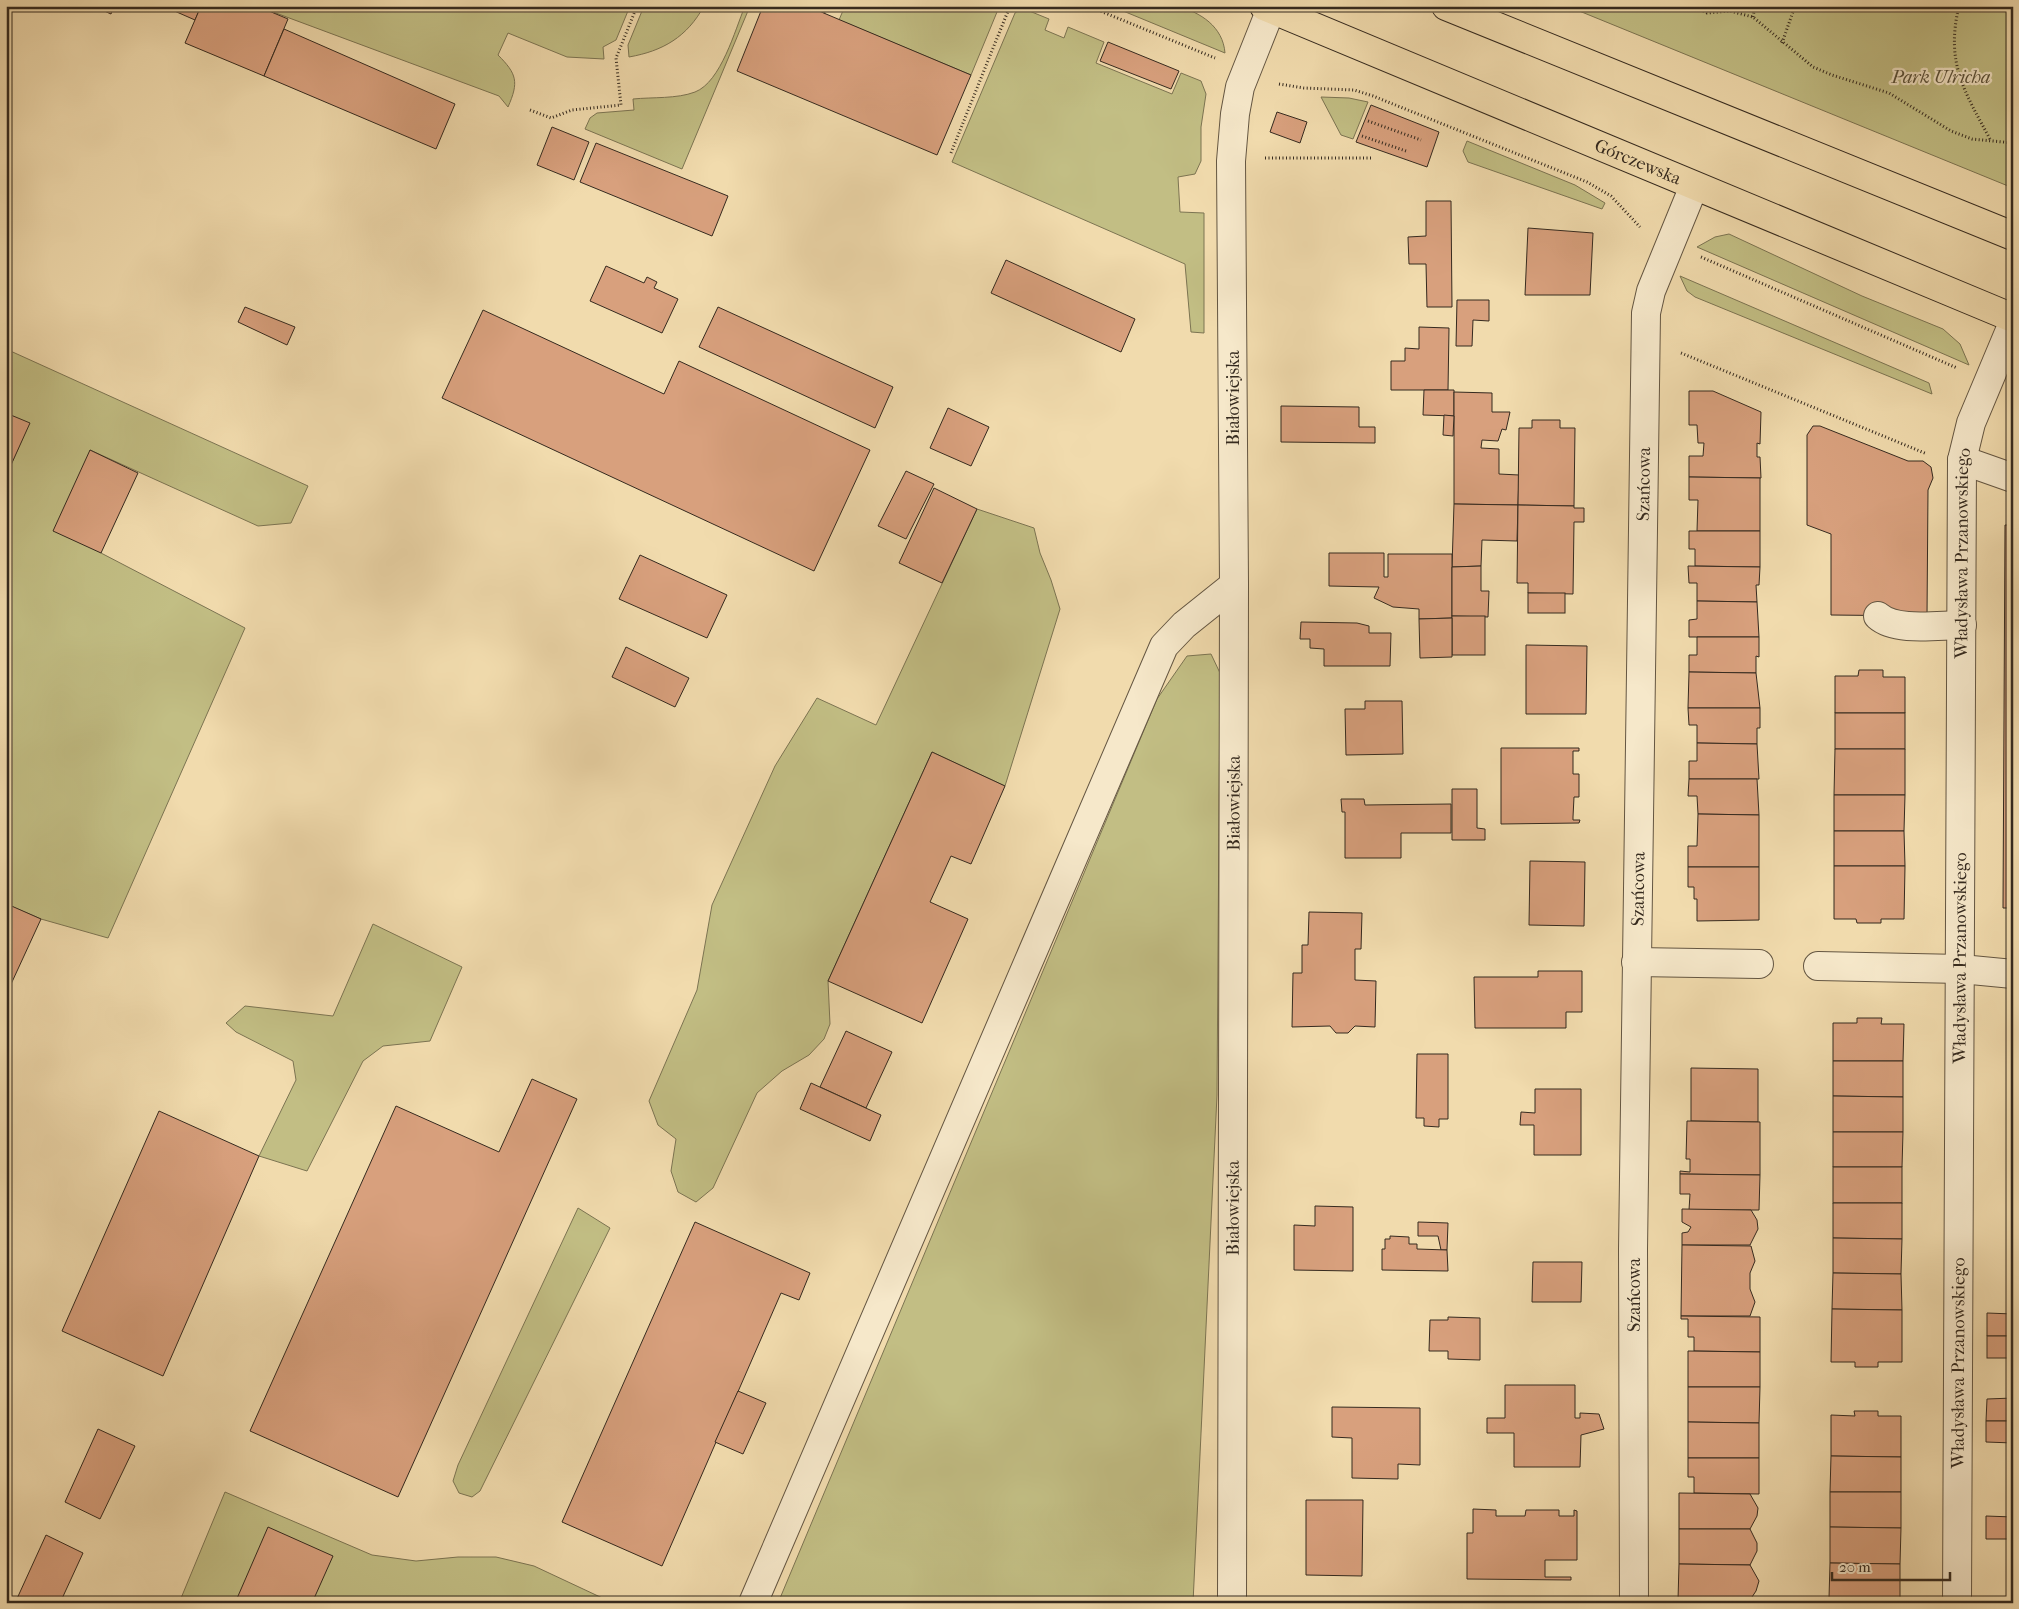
<svg xmlns="http://www.w3.org/2000/svg" width="2019" height="1609" font-family="'IM FELL French Canon',serif">
  <rect width="100%" height="100%" fill="#f1dbad"/>
  <filter id="stains"><feTurbulence type="fractalNoise" baseFrequency=".004" numOctaves="4"/><feColorMatrix values="0 0 0 0 .2 0 0 0 0 .09 0 0 0 0 .02 0 0 0 .5 -.17"/></filter>
  <radialGradient id="worn" r=".72"><stop offset=".6" stop-color="#630" stop-opacity="0"/><stop offset="1" stop-color="#630" stop-opacity=".3"/></radialGradient>
  <g fill="#c2be84" stroke="#7c7452">
    <path d="M257,6H630L616,40L603,47L604,59L567,57L508,33L498,55C517,74 519,82 508,107L499,96Z"/>
    <path d="M644,6H704C687,37 663,51 629,57L628,45Z"/>
    <path d="M745,6H750L682,169L585,129L590,118L597,113L634,110L633,99C652,97 677,99 695,92C721,82 735,30 745,6Z"/>
    <path d="M845,6H993L997,12L971,75L839,20Z"/>
    <path d="M1111,6C1130,6 1158,2 1176,6C1201,12 1223,27 1225,53Z"/>
    <path d="M1567,6H2013V188Z"/>
    <path d="M1022,8L1049,19L1045,30L1064,38L1068,27L1104,42L1096,63L1172,94L1181,73L1201,81L1206,94L1201,127V161L1195,174L1178,177L1180,212L1204,213V333L1191,332L1185,264L952,162L1015,13Z"/>
    <path d="M1321,97L1349,98L1368,102L1353,139L1341,135Z"/>
    <path d="M1467,141L1575,185L1605,203L1602,209L1468,162L1463,151Z"/>
    <path d="M1729,234L1862,296L1943,329L1960,344L1969,365L1697,247L1715,237Z"/>
    <path d="M1680,276L1929,383L1932,394L1695,297L1687,291Z"/>
    <path d="M6,349L308,486L291,523L258,526L90,450L101,553L245,628L108,938L41,919L6,904V476L29,424L6,413Z"/>
    <path d="M977,509L1034,528L1040,553L1051,580L1060,609L1005,786L932,752L828,981L830,1024L824,1039L809,1055L782,1071L757,1093L713,1188L696,1202L678,1192L671,1171L676,1139L658,1125L649,1101L697,990L712,905L775,766L817,698L876,725Z"/>
    <path d="M1211,654L1220,673L1217,1095L1193,1603H778L1157,699L1187,656Z"/>
    <path d="M373,924L462,967L430,1041L383,1046L363,1061L307,1171L259,1156L296,1080L293,1061L236,1032L226,1023L245,1006L333,1016Z"/>
    <path d="M578,1208L610,1228L480,1491L472,1497L459,1493L453,1481L458,1465Z"/>
    <path d="M225,1492L372,1555L416,1561L458,1557H496L534,1566L613,1603H179Z"/>
  </g>
  <g fill="#d8a07d" stroke="#352a1f">
    <path d="M93,6H114L111,14Z"/>
    <path d="M163,6H201L195,20Z"/>
    <path d="M201,6H257L288,19L264,76L185,43Z"/>
    <path d="M763,6H807L971,75L937,155L737,71Z"/>
    <path d="M284,29L455,104L436,149L264,76Z"/>
    <path d="M1108,42L1179,71L1171,89L1100,61Z"/>
    <path d="M1371,105L1439,132L1427,167L1356,142Z"/>
    <path d="M1277,112L1307,122L1300,143L1270,132Z"/>
    <path d="M552,127L589,142L574,180L537,165Z"/>
    <path d="M596,143L728,196L712,236L580,182Z"/>
    <path d="M1426,201H1451L1452,307H1427L1426,264H1409L1408,237L1426,236Z"/>
    <path d="M1528,228L1593,233L1590,295H1525Z"/>
    <path d="M1006,260L1135,319L1121,352L991,293Z"/>
    <path d="M606,266L644,283L647,277L657,282L654,288L678,299L662,333L590,301Z"/>
    <path d="M1457,300H1489V321L1473,320L1472,346H1456Z"/>
    <path d="M245,307L295,327L287,345L238,322Z"/>
    <path d="M718,307L893,387L875,428L699,347Z"/>
    <path d="M483,310L664,394L679,361L870,450L814,571L442,398Z"/>
    <path d="M1419,327L1449,328L1448,390H1391V361H1405V348L1419,349Z"/>
    <path d="M1424,390H1454V416L1423,415Z"/>
    <path d="M1689,391H1713L1761,412L1760,444L1757,443V457H1760L1761,478L1689,477V456H1703L1704,443H1698L1697,425H1689Z"/>
    <path d="M1454,392L1492,393V412H1510L1506,430L1502,429L1498,441L1482,440L1481,448L1499,449V474L1519,475L1518,505L1454,504Z"/>
    <path d="M1281,406L1359,407V427H1375V443L1281,442Z"/>
    <path d="M948,408L989,427L971,466L930,448Z"/>
    <path d="M6,413L30,423L6,476Z"/>
    <path d="M1444,415L1454,416L1453,436L1443,435Z"/>
    <path d="M1532,420H1560V428H1575L1574,506L1518,505L1519,428H1532Z"/>
    <path d="M1813,426H1820L1908,461H1923L1931,467L1933,478L1928,490L1927,616L1831,615V534L1807,525V435Z"/>
    <path d="M90,450L138,473L101,553L53,531Z"/>
    <path d="M906,471L934,484L906,539L878,526Z"/>
    <path d="M1689,477L1760,478V531H1697L1698,500H1689Z"/>
    <path d="M934,488L977,509L942,583L899,563Z"/>
    <path d="M1454,504L1518,505L1517,541L1482,540L1481,566L1452,567Z"/>
    <path d="M1518,505L1574,506V508H1584V522H1574L1573,594L1528,593V583H1517Z"/>
    <path d="M2005,525H2013V908H2003Z"/>
    <path d="M1689,531H1760V567L1695,566V549H1689Z"/>
    <path d="M1329,553H1384V577H1388V554H1452V618L1419,619V609L1393,607L1374,598L1379,587L1329,586Z"/>
    <path d="M640,555L727,595L707,638L619,599Z"/>
    <path d="M1481,566V591H1489L1488,617L1452,616V567Z"/>
    <path d="M1688,566L1760,567L1759,585H1756L1757,602L1697,601V583H1689Z"/>
    <rect x="1528" y="593" width="37" height="20"/>
    <path d="M1697,601L1757,602L1759,637H1689V620L1697,619Z"/>
    <rect x="1452" y="616" width="33" height="39"/>
    <path d="M1452,618V657L1420,658L1419,619Z"/>
    <path d="M1301,622L1357,623L1369,626V633H1391L1390,666H1324V649L1310,648V639H1300Z"/>
    <path d="M1697,637H1759V657L1756,656V673L1689,672V655H1697Z"/>
    <path d="M1526,645L1587,646L1586,714H1526Z"/>
    <path d="M626,647L689,678L675,707L612,677Z"/>
    <path d="M1859,670H1883V677H1905V713H1835V676H1858Z"/>
    <path d="M1689,672L1756,673L1760,708H1688Z"/>
    <path d="M1365,701H1402L1403,754L1346,755L1345,709H1365Z"/>
    <path d="M1688,708H1760V728H1757V744L1697,743V725H1689Z"/>
    <rect x="1835" y="713" width="70" height="36"/>
    <path d="M1697,743L1757,744L1759,779H1689V761H1697Z"/>
    <path d="M1501,748H1579V751H1573V774H1579V797H1574L1573,817V820H1580L1579,823L1501,824Z"/>
    <path d="M1835,749H1905V795H1834Z"/>
    <path d="M932,752L1005,786L971,864L951,856L930,902L968,919L922,1023L828,981Z"/>
    <path d="M1689,779H1757L1759,815L1698,814L1697,796H1688Z"/>
    <path d="M1452,789H1477V828L1485,829V840H1452Z"/>
    <path d="M1834,795H1905L1904,831H1834Z"/>
    <path d="M1341,799H1364L1365,805L1451,804V833H1401V858H1345V812H1342Z"/>
    <path d="M1698,814L1759,815V867H1688V846H1697Z"/>
    <path d="M1834,831H1904L1905,866H1834Z"/>
    <path d="M1530,861L1585,862L1584,926L1529,925Z"/>
    <path d="M1834,866H1905L1904,919H1881V923H1857L1856,919H1834Z"/>
    <path d="M1688,867H1759V920L1697,921V899H1694V887H1688Z"/>
    <path d="M7,904L41,919L6,995V906Z"/>
    <path d="M1309,912L1362,913L1361,949H1355V980L1376,981L1375,1027L1355,1026L1348,1033H1336L1330,1026L1292,1027L1293,973H1302V945H1308Z"/>
    <path d="M1538,971H1582V1012H1566V1028H1475L1474,977H1538Z"/>
    <path d="M1857,1018H1882L1881,1024H1904L1903,1061H1833V1023H1857Z"/>
    <path d="M846,1031L892,1052L866,1108L820,1087Z"/>
    <path d="M1417,1054H1448V1119H1439V1127L1424,1126V1118H1416Z"/>
    <path d="M1833,1061H1903V1097L1833,1096Z"/>
    <path d="M1691,1068L1758,1069V1122L1691,1121Z"/>
    <path d="M532,1079L577,1099L398,1497L250,1431L396,1106L499,1152Z"/>
    <path d="M811,1083L881,1115L870,1141L800,1109Z"/>
    <path d="M1535,1089H1581V1155H1534V1125H1520L1521,1112L1535,1113Z"/>
    <path d="M1833,1096L1903,1097V1132H1833Z"/>
    <path d="M159,1111L259,1156L163,1376L62,1331Z"/>
    <path d="M1687,1121L1760,1122V1175L1680,1174V1171L1690,1172V1159H1686Z"/>
    <path d="M1833,1132H1903L1902,1167H1833Z"/>
    <rect x="1833" y="1167" width="69" height="36"/>
    <path d="M1680,1174L1760,1175L1759,1210H1689L1690,1194H1680Z"/>
    <path d="M1833,1203H1902V1239L1833,1238Z"/>
    <path d="M1315,1206L1353,1207V1271L1294,1270V1225L1315,1226Z"/>
    <path d="M1682,1209L1751,1210L1757,1220L1758,1229L1750,1245H1682V1233L1688,1232L1691,1227L1682,1222Z"/>
    <path d="M695,1222L810,1273L799,1300L781,1293L662,1566L562,1522Z"/>
    <path d="M1418,1222L1448,1223L1447,1250H1441L1438,1236H1418Z"/>
    <path d="M1390,1236L1409,1237V1244H1417V1249L1447,1250L1448,1271L1382,1270V1249H1385V1239H1390Z"/>
    <path d="M1833,1238L1902,1239L1901,1274L1833,1273Z"/>
    <path d="M1682,1245L1751,1246L1755,1261L1750,1273V1289L1755,1302L1750,1316H1681Z"/>
    <path d="M1533,1262H1582L1581,1302H1532Z"/>
    <path d="M1833,1273L1901,1274L1902,1310L1832,1309Z"/>
    <path d="M1832,1309L1902,1310V1362H1878V1367H1855V1362H1831Z"/>
    <path d="M1987,1313L2013,1314V1336H1987Z"/>
    <path d="M1681,1316L1760,1317V1352L1694,1351V1337H1688V1319H1681Z"/>
    <path d="M1448,1317L1480,1318V1360L1448,1359V1351H1429L1430,1320H1448Z"/>
    <rect x="1987" y="1336" width="26" height="22"/>
    <path d="M1688,1351L1760,1352V1387H1688Z"/>
    <path d="M1505,1385H1575V1418H1580V1413L1599,1414L1604,1429L1581,1435L1580,1467H1514V1433H1487V1418H1505Z"/>
    <path d="M1688,1387H1760L1759,1423L1688,1422Z"/>
    <path d="M738,1391L766,1403L743,1454L715,1442Z"/>
    <path d="M2013,1398V1421H1986L1987,1399Z"/>
    <path d="M1332,1407L1420,1408V1465L1398,1464V1479L1352,1478V1438L1332,1437Z"/>
    <path d="M1854,1411H1878V1416H1901V1457L1831,1456V1415L1855,1416Z"/>
    <path d="M1986,1421H2013V1443L1986,1442Z"/>
    <path d="M1688,1422L1759,1423V1458H1688Z"/>
    <path d="M98,1429L135,1446L100,1519L65,1502Z"/>
    <path d="M1831,1456L1901,1457V1492H1830Z"/>
    <path d="M1688,1458H1759V1494L1694,1493V1477H1688Z"/>
    <path d="M1830,1492H1901V1528L1830,1527Z"/>
    <path d="M1679,1493L1750,1494L1758,1508L1757,1516L1750,1529H1679Z"/>
    <path d="M1306,1500H1363L1362,1576L1306,1575Z"/>
    <path d="M1473,1509L1496,1510V1516H1525L1526,1510H1559V1516H1574V1510L1577,1511V1560H1545V1577H1571V1580L1467,1579V1533H1473Z"/>
    <path d="M1986,1516L2013,1517V1539H1986Z"/>
    <path d="M268,1527L333,1556L312,1603H235Z"/>
    <path d="M1830,1527L1901,1528L1900,1564L1830,1563Z"/>
    <path d="M1679,1529H1750L1757,1543V1551L1750,1565L1679,1564Z"/>
    <path d="M46,1535L83,1553L60,1603H15Z"/>
    <path d="M1830,1563L1900,1564V1599L1829,1598Z"/>
    <path d="M1679,1564L1750,1565L1759,1581L1756,1591L1750,1600H1678Z"/>
    <path d="M1829,1598L1900,1599V1603H1829Z"/>
    <rect x="1678" y="1600" width="74" height="3"/>
  </g>
  <g fill="none" stroke-linecap="round" stroke-linejoin="round">
    <defs>
      <g id="minor">
        <path d="M1962,460L2013,478"/>
        <path d="M1878,616C1896,632 1938,625 1962,625"/>
        <path d="M1636,962L1759,964"/>
        <path d="M1818,966L1961,969L2013,974"/>
        <path d="M753,1603L1164,646L1184,625L1234,585"/>
        <path id="s1" d="M1232,1603L1234,585L1231,161L1235,114L1240,87L1271,9"/>
        <path id="s2" d="M1634,1603L1633,1249L1646,313L1651,291L1694,186"/>
        <path id="s3" d="M1957,1603L1962,460L1971,423L2013,323"/>
      </g>
      <g id="major">
        <path id="s4" d="M1264,6L2013,318"/>
        <path d="M1446,6L2013,236"/>
      </g>
    </defs>
    <use href="#minor" stroke="#645642" stroke-width="30"/>
    <use href="#major" stroke="#352a1f" stroke-width="30"/>
    <g stroke="#352a1f" stroke-width="3" stroke-dasharray="1 2.5" stroke-linecap="butt">
      <path d="M1037,6L1046,10"/>
      <path d="M1088,6L1215,58"/>
      <path d="M1694,6L1707,13L1730,11L1753,17L1813,67L1832,75L1889,93L1951,131L1972,139L2013,143"/>
      <path d="M1959,6C1945,64 1965,92 1991,141"/>
      <path d="M1996,6L2013,10"/>
      <path d="M824,13L827,6"/>
      <path d="M1753,17L1755,6"/>
      <path d="M1782,43L1795,6"/>
      <path d="M1279,84L1304,88L1354,90L1373,96L1587,182L1611,196L1640,227"/>
      <path d="M530,110L551,118L572,110L621,105L616,58L637,6"/>
      <path d="M1368,121L1421,140"/>
      <path d="M1362,136L1406,151"/>
      <path d="M951,153L1010,6"/>
      <path d="M1265,158H1373"/>
      <path d="M1701,257L1957,368"/>
      <path d="M1681,353L1927,454"/>
    </g>
    <use href="#minor" stroke="#f6e8ca" stroke-width="28"/>
    <use href="#major" stroke="#f1dbad" stroke-width="28"/>
  </g>
  <g text-anchor="middle" dominant-baseline="central" stroke-width="4.5" stroke-linejoin="round" paint-order="stroke">
    <g font-size="18" font-style="italic" fill="#584f38" stroke="#f6e8ca">
      <text x="1941" y="77">Park Ulricha</text>
    </g>
    <g font-size="18" fill="#352a1f" stroke="#f6e8ca">
      <text stroke="none"><textPath href="#s4" startOffset="405">Górczewska</textPath></text>
      <text transform="translate(1233 398) rotate(-90)">Białowiejska</text>
      <text stroke="none"><textPath href="#s2" startOffset="1119">Szańcowa</textPath></text>
      <text stroke="none"><textPath href="#s3" startOffset="1050">Władysława Przanowskiego</textPath></text>
      <text stroke="none"><textPath href="#s1" startOffset="800">Białowiejska</textPath></text>
      <text stroke="none"><textPath href="#s2" startOffset="714">Szańcowa</textPath></text>
      <text stroke="none"><textPath href="#s3" startOffset="645">Władysława Przanowskiego</textPath></text>
      <text stroke="none"><textPath href="#s1" startOffset="395">Białowiejska</textPath></text>
      <text transform="translate(1634 1295) rotate(-90)">Szańcowa</text>
      <text stroke="none"><textPath href="#s3" startOffset="240">Władysława Przanowskiego</textPath></text>
    </g>
  </g>
  <rect width="2019" height="1609" fill="none" stroke="#f1dbad" stroke-width="25"/>
  <rect x="8" y="8" width="2004" height="1594" fill="none" stroke="#352a1f" stroke-width="2.5"/>
  <rect x="12" y="12" width="1994" height="1584" fill="none" stroke="#352a1f"/>
  <path d="M1832 1572v8h118v-8" fill="none" stroke="#352a1f" stroke-width="2.5"/>
  <text x="1839" y="1572" font-size="15" fill="#352a1f" stroke="#f6e8ca" stroke-width="4" paint-order="stroke">20 m</text>
  <rect width="100%" height="100%" filter="url(#stains)"/>
  <rect width="100%" height="100%" fill="url(#worn)"/>
</svg>
